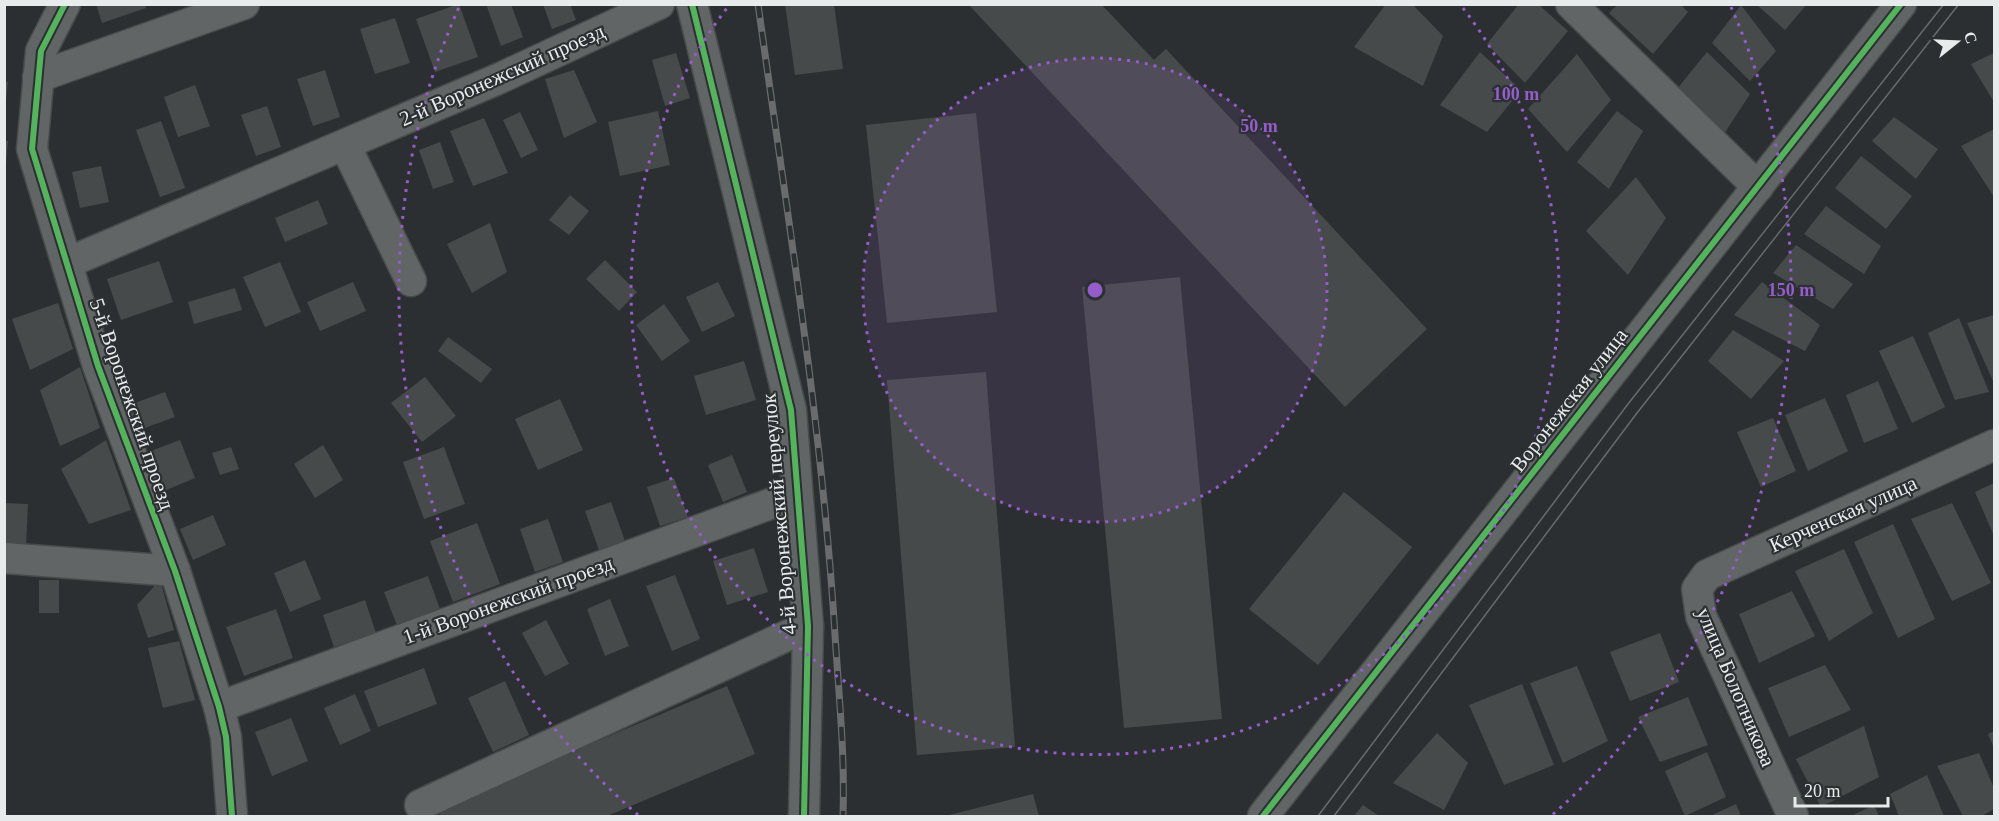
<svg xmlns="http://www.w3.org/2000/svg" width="1999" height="821" font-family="Georgia,serif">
  <rect width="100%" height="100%" fill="#2c2f31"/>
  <g fill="#474a4b">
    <path d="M96,4H145L146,8L102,23Z"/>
    <path d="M459,4L478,57L435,72L416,19Z"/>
    <path d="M486,4H511L523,37L501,46Z"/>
    <path d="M543,4H570L576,20L552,29Z"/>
    <path d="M785,4H834L843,69L795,75Z"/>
    <path d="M968,4H1101L1154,60L1166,49L1427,329L1345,407Z"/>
    <path d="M1386,4H1412L1443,36L1423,86L1354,47Z"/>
    <path d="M1519,4H1538L1568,31L1525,83L1487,44Z"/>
    <path d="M1618,4H1680L1688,12L1653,54L1609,13Z"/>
    <path d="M1756,4H1807L1785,30Z"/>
    <path d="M1741,5L1776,51L1750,81L1712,43Z"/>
    <path d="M395,18L410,63L375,74L360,29Z"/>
    <path d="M1480,52L1521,90L1487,132L1440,105Z"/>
    <path d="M1707,52L1750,94L1724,134L1677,89Z"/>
    <path d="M676,53L690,98L665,106L652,60Z"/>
    <path d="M1994,53V102L1971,64Z"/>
    <path d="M1577,54L1611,100L1567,152L1528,109Z"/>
    <path d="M325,70L340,117L313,126L297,79Z"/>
    <path d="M574,70L597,122L564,138L545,79Z"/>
    <path d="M4,82H8L6,100H4Z"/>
    <path d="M195,85L210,126L178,137L164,97Z"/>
    <path d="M267,106L281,147L256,156L241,115Z"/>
    <path d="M658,111L670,165L620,176L608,122Z"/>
    <path d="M1617,111L1643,131L1609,189L1577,162Z"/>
    <path d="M520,112L538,150L521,158L503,120Z"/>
    <path d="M976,113L997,312L887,323L866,125Z"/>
    <path d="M1894,117L1938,149L1916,179L1872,141Z"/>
    <path d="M484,118L508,173L473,186L450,131Z"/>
    <path d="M161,121L185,188L160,197L136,130Z"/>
    <path d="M1994,129V197L1961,146Z"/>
    <path d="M4,141H8L6,164H4Z"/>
    <path d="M440,142L454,182L433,189L419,150Z"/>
    <path d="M1861,156L1912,196L1886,229L1835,188Z"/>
    <path d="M101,166L109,202L80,208L72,172Z"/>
    <path d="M1636,177L1666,218L1628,275L1586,231Z"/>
    <path d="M570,195L589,211L569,235L549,220Z"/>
    <path d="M318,200L328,224L285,242L275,218Z"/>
    <path d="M1826,206L1881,246L1864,274L1804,234Z"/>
    <path d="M490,223L507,272L472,293L447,244Z"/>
    <path d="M1796,245L1853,284L1833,309L1773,273Z"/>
    <path d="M605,260L637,292L619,311L586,279Z"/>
    <path d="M159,261L173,302L121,320L107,279Z"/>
    <path d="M280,262L301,312L265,327L243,277Z"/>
    <path d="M1180,277L1222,719L1124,728L1082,287Z"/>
    <path d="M353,282L366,311L320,331L307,302Z"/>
    <path d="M718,282L735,316L702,332L686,297Z"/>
    <path d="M1762,282L1820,325L1805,351L1734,315Z"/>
    <path d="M235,288L242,310L194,324L188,302Z"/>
    <path d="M58,303L73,349L30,370L12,319Z"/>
    <path d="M664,304L690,341L662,361L636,325Z"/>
    <path d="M1994,315V383L1967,323Z"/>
    <path d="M1959,318L1989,392L1955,400L1928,333Z"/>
    <path d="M1733,330L1784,361L1751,399L1708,361Z"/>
    <path d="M1913,336L1945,407L1912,423L1879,351Z"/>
    <path d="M448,337L492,369L481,383L438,351Z"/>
    <path d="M744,361L756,400L706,415L694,376Z"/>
    <path d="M80,367L100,428L60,446L40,390Z"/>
    <path d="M986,372L1015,747L917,755L887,380Z"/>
    <path d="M425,377L456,416L422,442L391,403Z"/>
    <path d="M1878,381L1898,429L1864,443L1846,395Z"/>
    <path d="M165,392L175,417L139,430L129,405Z"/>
    <path d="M1825,398L1848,451L1808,471L1785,415Z"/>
    <path d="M560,399L583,450L538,470L515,419Z"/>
    <path d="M1773,418L1796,471L1761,487L1737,432Z"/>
    <path d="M106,440L131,510L89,524L61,469Z"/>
    <path d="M180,440L195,478L164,491L148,452Z"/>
    <path d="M323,445L343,480L315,498L294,464Z"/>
    <path d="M231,447L239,469L220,475L212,453Z"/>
    <path d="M444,447L465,504L424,519L403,462Z"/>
    <path d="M732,455L747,492L723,502L708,465Z"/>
    <path d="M674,478L688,517L660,526L647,487Z"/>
    <path d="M1994,483V536L1975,492Z"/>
    <path d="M1344,492L1412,547L1318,665L1249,609Z"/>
    <path d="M611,502L625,541L599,550L585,511Z"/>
    <path d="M4,503L28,504L26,546L4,544Z"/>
    <path d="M1952,503L1991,583L1952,601L1911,519Z"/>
    <path d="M213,515L226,545L193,560L180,529Z"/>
    <path d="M548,519L563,562L535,572L520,529Z"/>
    <path d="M477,523L500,584L453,602L430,541Z"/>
    <path d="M1893,524L1935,619L1898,638L1854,542Z"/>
    <path d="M754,548L768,592L727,605L713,561Z"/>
    <path d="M1844,549L1873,613L1829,641L1795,571Z"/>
    <path d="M305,560L321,599L290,612L274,573Z"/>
    <path d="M675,575L700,639L672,651L646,586Z"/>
    <path d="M428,576L441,612L398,628L384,592Z"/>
    <rect x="39" y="580" width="20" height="33"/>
    <path d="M160,580L174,630L148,638L137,605Z"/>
    <path d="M1792,591L1815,636L1759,663L1739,614Z"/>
    <path d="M610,599L629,646L605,656L587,609Z"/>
    <path d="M365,600L376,633L334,647L323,615Z"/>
    <path d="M276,609L293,658L244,676L226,627Z"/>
    <path d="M546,620L569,664L545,676L522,633Z"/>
    <path d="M1660,633L1679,682L1630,701L1610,652Z"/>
    <path d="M179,641L195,700L163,708L148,648Z"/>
    <path d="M1825,665L1851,710L1789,737L1768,688Z"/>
    <path d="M1577,666L1608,741L1563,763L1530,683Z"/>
    <path d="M424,668L437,704L378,727L364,691Z"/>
    <path d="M505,681L529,735L493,752L468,698Z"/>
    <path d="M1522,684L1554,765L1504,785L1469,705Z"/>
    <path d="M727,686L755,754L607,816H441L438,809Z"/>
    <path d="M355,694L371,731L340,745L324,708Z"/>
    <path d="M1688,697L1708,745L1660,762L1638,717Z"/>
    <path d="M291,718L308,761L272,776L255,732Z"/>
    <path d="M1864,726L1879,777L1821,807L1796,759Z"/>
    <path d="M1994,731V748L1988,734Z"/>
    <path d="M1437,733L1468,763L1444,810L1393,783Z"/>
    <path d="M1707,752L1726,797L1685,816L1665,771Z"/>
    <path d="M1979,753L1994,788V809L1982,816H1963L1937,766Z"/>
    <path d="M1927,775L1944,816H1899L1890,794Z"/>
    <path d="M1033,794L1039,816H945Z"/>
    <path d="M1736,804L1741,816H1710Z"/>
    <path d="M1363,805L1379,816H1354Z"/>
    <path d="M1874,805L1879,816H1851Z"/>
  </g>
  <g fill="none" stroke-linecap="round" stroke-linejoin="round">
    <defs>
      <g id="minor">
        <path d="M65,4L41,51L32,149L98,366L175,571L219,707L226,737L232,816"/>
        <path d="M692,4L791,410L808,626L804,816"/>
        <path d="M1571,4L1758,187"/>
        <path d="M38,77L244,4"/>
        <path d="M345,145L411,281"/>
        <path d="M67,263L498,79L659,4"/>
        <path d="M4,558L175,571"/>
        <path d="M219,707L797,494"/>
        <path d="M420,805L808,626"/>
        <path d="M1263,816L1901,4"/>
        <path d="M1793,816L1701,616L1697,589L1707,575L1994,445"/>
      </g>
    </defs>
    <use href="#minor" stroke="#484a4b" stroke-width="33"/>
    <use href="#minor" stroke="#626565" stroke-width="30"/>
    <g stroke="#696b6c" stroke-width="1.5">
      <path d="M1318,816L1628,404L1944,4"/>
      <path d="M1334,816L1637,413L1959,4"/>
    </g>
    <defs>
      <path id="rail" d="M758,4C787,214 822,424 835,635C839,696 845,756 843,816"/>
    </defs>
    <use href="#rail" stroke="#696b6c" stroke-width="7"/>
    <use href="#rail" stroke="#2b3032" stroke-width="4.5" stroke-dasharray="14" stroke-linecap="butt"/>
    <defs>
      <g id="cycleway">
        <path d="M65,4L41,51L32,149L98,366L175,571L219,707L226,737L232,816"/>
        <path d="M692,4L791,410L808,626L804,816"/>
        <path d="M1263,816L1901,4"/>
      </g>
    </defs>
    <use href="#cycleway" stroke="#2b3032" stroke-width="10"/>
    <use href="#cycleway" stroke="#56b35d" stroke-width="6"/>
  </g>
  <circle cx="1095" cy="290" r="232" fill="#965cca" fill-opacity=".12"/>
  <g fill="none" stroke="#965cca" stroke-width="3" stroke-dasharray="3 6">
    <circle cx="1095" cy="290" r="232"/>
    <path d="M1463 8A464 464 0 1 1 727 8"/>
    <path d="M638 815A696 696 0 0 1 459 7M1731 7A696 696 0 0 1 1552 815"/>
  </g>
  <g text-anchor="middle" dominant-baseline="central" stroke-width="4.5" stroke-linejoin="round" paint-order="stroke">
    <g font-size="21" fill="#e8ebec" stroke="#2b3032">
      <text transform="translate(502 75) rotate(-24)">2-й Воронежский проезд</text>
      <text transform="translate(1569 400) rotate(-52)">Воронежская улица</text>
      <text transform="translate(132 404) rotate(71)">5-й Воронежский проезд</text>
      <text transform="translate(779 514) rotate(-95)">4-й Воронежский переулок</text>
      <text transform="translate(1843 514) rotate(-24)">Керченская улица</text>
      <text transform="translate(508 600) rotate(-20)">1-й Воронежский проезд</text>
      <text transform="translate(1736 687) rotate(67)">улица Болотникова</text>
    </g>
  </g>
  <circle cx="1095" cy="290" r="9" fill="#965cca" stroke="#2b3032" stroke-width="3"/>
  <g font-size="18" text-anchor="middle" font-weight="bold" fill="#965cca" stroke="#2b3032" stroke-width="4.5" stroke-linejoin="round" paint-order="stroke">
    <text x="1516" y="100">100 m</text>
    <text x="1259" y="132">50 m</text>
    <text x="1791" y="296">150 m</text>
  </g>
  <rect width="1999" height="821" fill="none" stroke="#e8ebec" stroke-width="12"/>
  <g transform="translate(1957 42) rotate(72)" stroke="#2b3032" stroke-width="4.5" paint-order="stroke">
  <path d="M0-4.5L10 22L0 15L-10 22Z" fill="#e8ebec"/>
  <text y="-9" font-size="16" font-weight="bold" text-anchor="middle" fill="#e8ebec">С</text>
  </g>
  <path d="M1795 797v9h93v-9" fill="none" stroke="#e8ebec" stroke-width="3"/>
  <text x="1804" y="797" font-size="18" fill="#e8ebec" stroke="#2b3032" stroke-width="4.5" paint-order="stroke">20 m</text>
</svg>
